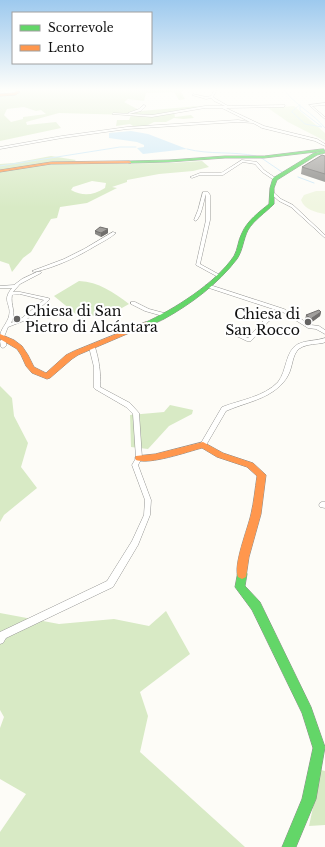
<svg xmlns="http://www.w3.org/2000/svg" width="325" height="847" font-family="'Libre Baskerville',serif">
  <rect width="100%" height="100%" fill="#fdfcf7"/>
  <path fill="#e7f3d7" d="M294,106L325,133V141L288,122L268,108Z"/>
  <g fill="#d8eac5" fill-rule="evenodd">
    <path d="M0,89H186L181,92L185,99L179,100L174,92L146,93L144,101L128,99L124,102L141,111L199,106L191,109L174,112L175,117L191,115L194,118L183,119L174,118L166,122H154L146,126H133L130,124L116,126L117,120H129L131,115L59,113L26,122L27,125L56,122L61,128L0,141V96L16,94L20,92L12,90L0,92ZM24,107L36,111L41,110L46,114L23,117V119L11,122L4,115L7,109Z"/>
    <path d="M51,156L76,160L71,164L170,163L202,161L209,167L193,171L159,174L127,180V182L112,187L117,188L87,203L60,207L57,218L51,219L31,252L23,258L12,272L9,264L0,261V164L14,163ZM92,181L106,183L105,188C93,195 84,197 71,190L73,187Z"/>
    <path d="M79,281C99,282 113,292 129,304L113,313L91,316L82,319L54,296Z"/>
    <path d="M0,386L12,398L14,416L28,443L21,467L37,488L4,515L0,522Z"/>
    <path d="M170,405L193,410L192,414L169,426L148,449L131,447L130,415L164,412Z"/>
    <path d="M166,611L190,654L140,692L148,716L140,752L245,847H0V832L26,794L0,779V728L4,717L0,710V613L59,624L114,619L149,626Z"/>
    <path d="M321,770L325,771V825L309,826Z"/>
  </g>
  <path fill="#f0f6e1" d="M316,191H325V214C315,212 305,210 301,200L304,195Z"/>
  <path fill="#cde8f7" d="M131,131L148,134L187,149L143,154L137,148L144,147V145L137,142L109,138V133Z"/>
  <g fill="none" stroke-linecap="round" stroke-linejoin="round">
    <g stroke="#cde8f7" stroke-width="1">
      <path d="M283,89C295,105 313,113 325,128"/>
      <path d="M300,105V110L322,127L305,124L292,112Z"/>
      <path d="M187,149C210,155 233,151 256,156"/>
      <path d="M260,157L282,172"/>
      <path d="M0,166L120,147H136"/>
      <path d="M298,177L314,183"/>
    </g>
    <defs>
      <g id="street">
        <path d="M215,89H217L213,97L216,99L228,106L285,105L284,107L226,108L264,126L317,139L325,144V146L315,141L262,128L253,123L238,122L127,129L62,138L0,149V147L62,136L127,127L238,120L250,122L222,108H205L152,117L112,114L113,113L152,115L205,106H225L214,101L211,98L206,99L192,95L193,94L206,97L211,96Z"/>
        <path d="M325,103V105L312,106L325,117V119L309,105Z"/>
        <path d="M144,105L146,106L141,111L129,114L128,113L139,109Z"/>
        <path d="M242,160L257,162L264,170L277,179L274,180L262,172L255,164L243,162L223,175H200L192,178L190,177L200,173H221Z"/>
        <path d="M203,192H208L210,195V220L200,264L220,275V276L218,277L196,265L206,220V194C203,203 202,215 196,221L194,220L198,210Z"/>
        <path d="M271,192H273L281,199L293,205L325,235V238L291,207L279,201L271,194Z"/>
        <path d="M113,232L116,233C110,238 104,241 97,245C77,257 57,267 34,272L32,271L64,259L84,249Z"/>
        <path d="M37,272H41V273L20,284L13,292H20L48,298L50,299L26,320L8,327L4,337H0C0,329 7,324 9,316C12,304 1,301 12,288H0V286L14,285L22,279ZM20,294L44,300L22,318L11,323C17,312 10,306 12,295Z"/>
        <path d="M206,285H210L284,309L311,325L319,326L325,330V334L316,329L308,328L281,311L268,322L251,341H247L232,334L235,332L248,338L264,320L276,310L206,287Z"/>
        <path d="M131,302H135L149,309L168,314V315L166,317L145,311L131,304Z"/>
        <path d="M6,337L9,339L6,342V346L3,348L1,347L0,341Z"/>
        <path d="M325,338V342L323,343C317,344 308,344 302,347C293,351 293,363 290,371C288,377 284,382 280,386C265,400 244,403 226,411L205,447H201L200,445L201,443L222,407C240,400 264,397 278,382C287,371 285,351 298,344C306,340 316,341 325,338Z"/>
        <path d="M92,345L95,347C99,360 101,373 100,387L130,403L139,413L142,458L138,465L151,500L150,515L138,545L113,587L6,638L3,643L0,644V632L107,581L132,541L144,515L145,500L132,465L136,458L133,414L126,407L95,389L94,388V367L89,347Z"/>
        <path d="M322,502H325V508L320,507L319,505L320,503Z"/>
      </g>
      <g id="fast">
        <path d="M322,149H324V151L264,158H225L169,162L129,163L127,162L129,161L169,160L225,156H264Z"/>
        <path d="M325,151V153L317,155L277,180L274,188V204C265,213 254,220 248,230C243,240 243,250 237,259C218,284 191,304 164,319C158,322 150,326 144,325V323C173,310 216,283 234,256C238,249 238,240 242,233C247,221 259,212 269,204L270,188L273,178L314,153Z"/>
        <path d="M242,569L246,571L247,574L245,586L260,602L311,707L325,747L316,799L296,847H282L302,799L313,748L302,713L252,610L235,587L238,571Z"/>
      </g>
      <g id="slow">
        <path d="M17,91L20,92L15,95L0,96V94L14,93Z"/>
        <path d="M129,161L131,162V163L51,164L0,172V170L51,162Z"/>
        <path d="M146,322L149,324L148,325L78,355L72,359L50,378L47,379L32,373L26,366L21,355L17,349L0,339V334L14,340L22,346L28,355L34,367L46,373L66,355L74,351Z"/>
        <path d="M203,442L223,453L253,463L266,475L261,514L249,557L246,577L242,579L238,577C233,565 248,528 251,514C254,501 255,489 257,476L247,467L217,457L202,448C187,452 150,465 136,460L135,458L136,456L155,454Z"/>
      </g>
    </defs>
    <use href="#street" stroke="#979795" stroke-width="1"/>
    <use href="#fast" stroke="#8e8d8b" stroke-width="1"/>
    <use href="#slow" stroke="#8e8d8b" stroke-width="1"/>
    <use href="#street" fill="#fffffe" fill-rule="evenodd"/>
    <use href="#fast" fill="#63d668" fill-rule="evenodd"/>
    <use href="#slow" fill="#ff974d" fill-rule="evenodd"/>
  </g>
  <g fill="#8a8986">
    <path d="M325,156V182L301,174L302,167Z"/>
    <path d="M95,231L108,233L101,237L95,234Z"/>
    <path d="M321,312L320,316L312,322V324L305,320L306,315Z"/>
  </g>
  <g fill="#716f6d">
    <path d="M108,229V233L101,237V233Z"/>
    <path d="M321,312L320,316L312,322L313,320L312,318Z"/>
  </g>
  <g fill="#a19f9c" stroke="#716f6d">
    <path d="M322,155L325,156V174L302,167Z"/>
    <path d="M100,227L108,229L101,233L95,231Z"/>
    <path d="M319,310L321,312L312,318L313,320L306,315Z"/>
  </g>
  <linearGradient id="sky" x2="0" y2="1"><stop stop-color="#9dc9ee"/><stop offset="0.43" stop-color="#fefefb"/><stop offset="1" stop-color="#fefefb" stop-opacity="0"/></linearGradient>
  <rect width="325" height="208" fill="url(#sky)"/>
  <g fill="#646362" stroke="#fff" stroke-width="1.5">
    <circle cx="17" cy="319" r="4"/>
    <circle cx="308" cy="322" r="4"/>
  </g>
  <g text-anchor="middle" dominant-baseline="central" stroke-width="4" stroke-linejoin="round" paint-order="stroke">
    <g font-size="14" fill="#111" stroke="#fff" text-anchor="start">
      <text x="25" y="311">Chiesa di San<tspan x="25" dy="16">Pietro di Alcántara</tspan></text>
      <text x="300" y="314" text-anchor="end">Chiesa di<tspan x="300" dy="16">San Rocco</tspan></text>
    </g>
  </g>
  <rect x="12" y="12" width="140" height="52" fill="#ffffff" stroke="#a0a0a0"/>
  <rect x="20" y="25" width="20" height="6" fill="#63d668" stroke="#a0a0a0"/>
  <text x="48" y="32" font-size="12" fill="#111111">Scorrevole</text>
  <rect x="20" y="45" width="20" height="6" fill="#ff974d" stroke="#a0a0a0"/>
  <text x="48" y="52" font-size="12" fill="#111111">Lento</text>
</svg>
